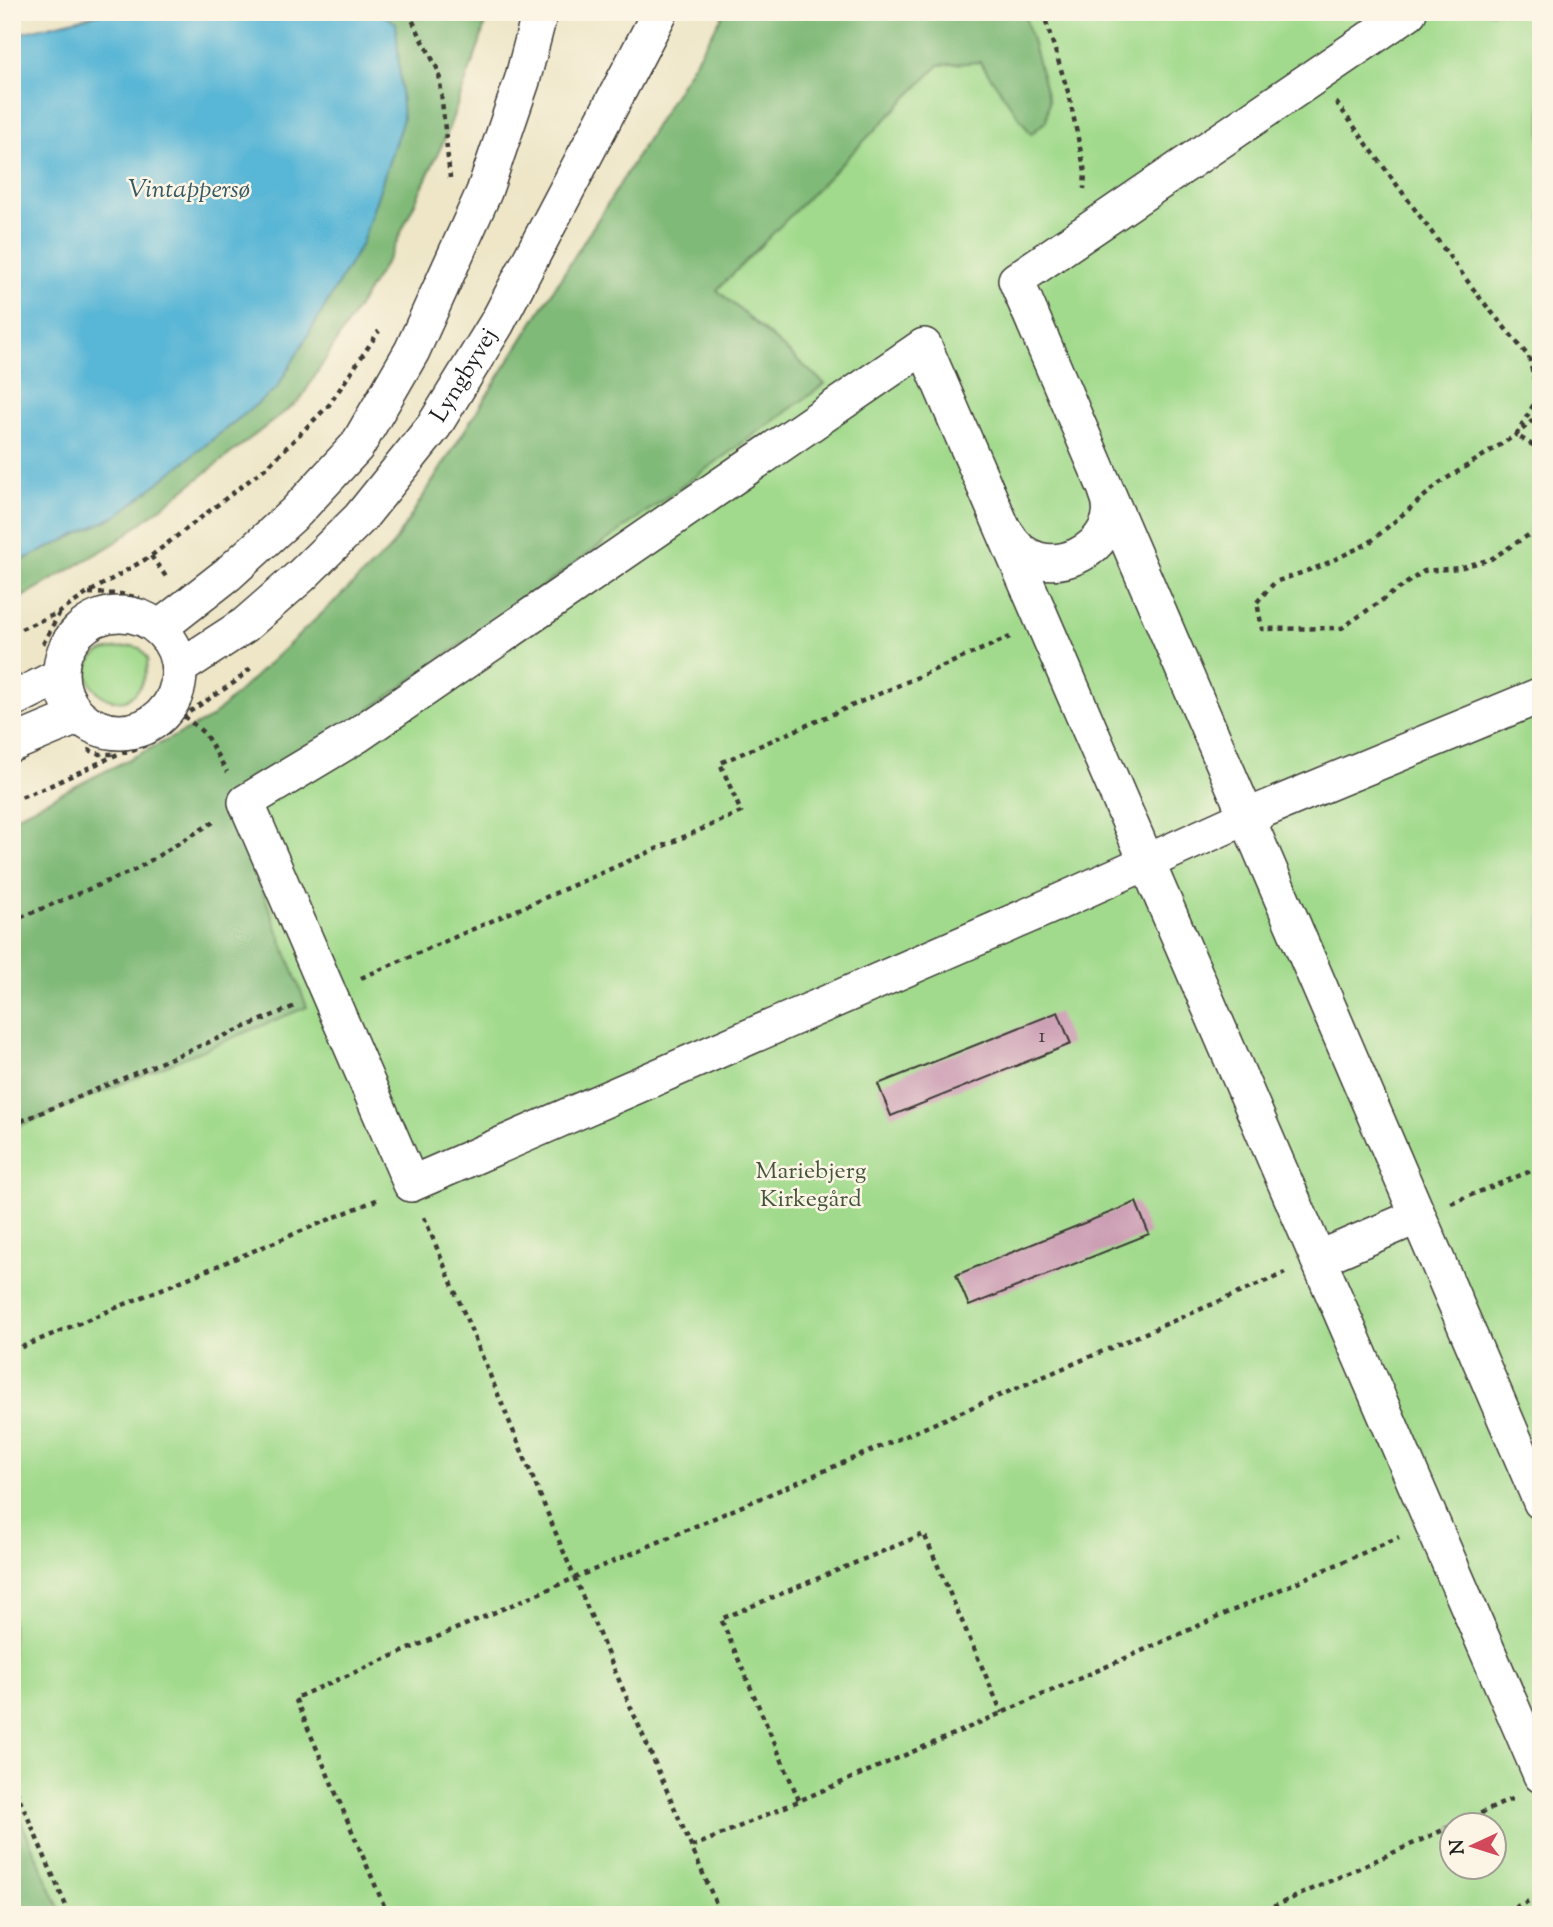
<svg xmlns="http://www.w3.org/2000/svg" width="1553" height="1927" font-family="'Sorts Mill Goudy',serif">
  <rect width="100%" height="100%" fill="#fcf5e5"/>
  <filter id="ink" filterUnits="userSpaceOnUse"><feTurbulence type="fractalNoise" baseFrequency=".0143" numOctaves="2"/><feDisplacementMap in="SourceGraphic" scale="14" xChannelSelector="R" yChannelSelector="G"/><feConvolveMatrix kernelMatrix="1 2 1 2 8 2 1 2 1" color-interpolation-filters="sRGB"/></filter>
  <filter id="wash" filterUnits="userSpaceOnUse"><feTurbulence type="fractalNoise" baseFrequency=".00686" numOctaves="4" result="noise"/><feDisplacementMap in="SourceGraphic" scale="28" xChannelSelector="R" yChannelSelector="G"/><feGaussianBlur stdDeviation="1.57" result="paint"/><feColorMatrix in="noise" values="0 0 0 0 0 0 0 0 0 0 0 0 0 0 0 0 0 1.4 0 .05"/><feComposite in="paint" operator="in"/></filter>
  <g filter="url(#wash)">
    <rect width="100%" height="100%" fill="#eee6c7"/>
    <g fill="#a1da8c" stroke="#5e7b54" stroke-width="2" fill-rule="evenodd">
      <path d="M725,12H1541V1915H12V840L228,746L391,547L617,189ZM1452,1826H1494V1868H1452Z"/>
      <path d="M133,646L140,648L148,659C138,744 56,677 101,652C110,648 124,648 133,646Z"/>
    </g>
    <g fill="#80ba78" stroke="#4e6b4a" stroke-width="2">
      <path d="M378,12H488L480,42L446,136L391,254L300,400L115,543L12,603V565L118,515L396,24Z"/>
      <path d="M725,12H1024L1049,101L1046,121L1031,134L980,62L939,65L717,290L825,384L231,809L307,1007L12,1129V818L211,718L391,548L617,189Z"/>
      <path d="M12,1800L62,1915H12Z"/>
    </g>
    <path fill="#58b6d6" stroke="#3a6979" stroke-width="2" d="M108,12H378L396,23L403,119L362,243L277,388L118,515L12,565V35Z"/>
    <g id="blocks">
      <g fill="#c999b1">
        <path d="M1058,1012L1071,1044L891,1116L878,1084Z"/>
        <path d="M1136,1202L1149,1234L969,1306L956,1275Z"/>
      </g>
    </g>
  </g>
  <g filter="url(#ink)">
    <use href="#blocks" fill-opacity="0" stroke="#3c3a36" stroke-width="2"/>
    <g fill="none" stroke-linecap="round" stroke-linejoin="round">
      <defs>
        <g id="minor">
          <path d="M1409,12L1016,280L1541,1502"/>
          <path d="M1006,533C1040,595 1129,545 1107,493"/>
          <circle cx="120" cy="673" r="59"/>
          <path d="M159,628L228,574L296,512L357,446L412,351L484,192L522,81L540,12"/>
          <path id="s1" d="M179,668L245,625L301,576L360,518L434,426L497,323L660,12"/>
          <path d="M1541,695L1246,817L1048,907L411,1184L246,802L356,736L924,346C1130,822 1334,1299 1541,1775"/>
          <path d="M12,700L60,676"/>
          <path d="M12,744L79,716"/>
          <path d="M1318,1259L1418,1216"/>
        </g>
      </defs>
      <use href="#minor" stroke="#3c3a36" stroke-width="38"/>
      <g stroke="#3c3a36" stroke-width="4.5" stroke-dasharray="5 5" stroke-linecap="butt">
        <path d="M408,12L439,72L450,178"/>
        <path d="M1043,12L1069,95L1085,172L1084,189"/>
        <path d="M1336,102L1480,298L1529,357L1538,397L1516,435L1541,450"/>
        <path d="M1541,413L1516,435L1441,482L1369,543L1321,566L1275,582L1257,602L1262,629L1342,628L1424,571L1459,568L1491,559L1541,527"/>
        <path d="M151,556L167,578"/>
        <path d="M89,593L121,594L140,598"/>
        <path d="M12,633L60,612L88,593L151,556L268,466L329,405L379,331"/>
        <path d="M43,644L60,612"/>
        <path d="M184,716L205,734L227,772"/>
        <path d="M88,750L100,754H117"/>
        <path d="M12,800L43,789L118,754L135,750L152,742L183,716L235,682L254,665"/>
        <path d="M12,921L135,870L215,821"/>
        <path d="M361,978L741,812L720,763L1010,637"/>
        <path d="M12,1125L295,1006"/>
        <path d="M1451,1203L1541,1167"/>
        <path d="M424,1217L575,1579L721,1915"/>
        <path d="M12,1351L381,1198"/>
        <path d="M12,1781L70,1915"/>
        <path d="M799,1800L721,1619L924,1534L1002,1713"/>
        <path d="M1453,1826L1516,1797"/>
        <path d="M692,1847L963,1730L1399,1537"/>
        <path d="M388,1915L295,1698L1285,1273"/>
        <path d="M1255,1915L1452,1826"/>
        <path d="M1496,1915L1541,1896"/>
      </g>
      <use href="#minor" stroke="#fff" stroke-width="35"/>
    </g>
  </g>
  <g text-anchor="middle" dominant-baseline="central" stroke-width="5" stroke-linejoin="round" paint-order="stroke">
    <g font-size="21" fill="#473b41">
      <text x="1042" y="1037">1</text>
    </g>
    <g font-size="24" fill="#1c1c1c" stroke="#fcf5e5">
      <text stroke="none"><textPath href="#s1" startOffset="413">Lyngbyvej</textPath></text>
    </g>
    <g font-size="24" fill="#44553e" stroke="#fcf5e5">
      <text x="811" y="1172">Mariebjerg<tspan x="811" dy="28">Kirkegård</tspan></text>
    </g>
    <g font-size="26" font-style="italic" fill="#345a66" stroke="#fcf5e5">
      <text x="189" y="190">Vintappersø</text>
    </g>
  </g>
  <rect width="1553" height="1927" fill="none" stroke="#fcf5e5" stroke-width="42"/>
  <g transform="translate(1473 1846) rotate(266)"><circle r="33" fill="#fcf5e5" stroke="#a29e95" stroke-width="2"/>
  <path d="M0-5L12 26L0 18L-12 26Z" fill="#d1495b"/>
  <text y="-10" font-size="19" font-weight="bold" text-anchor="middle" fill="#1c1c1c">N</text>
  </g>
</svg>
